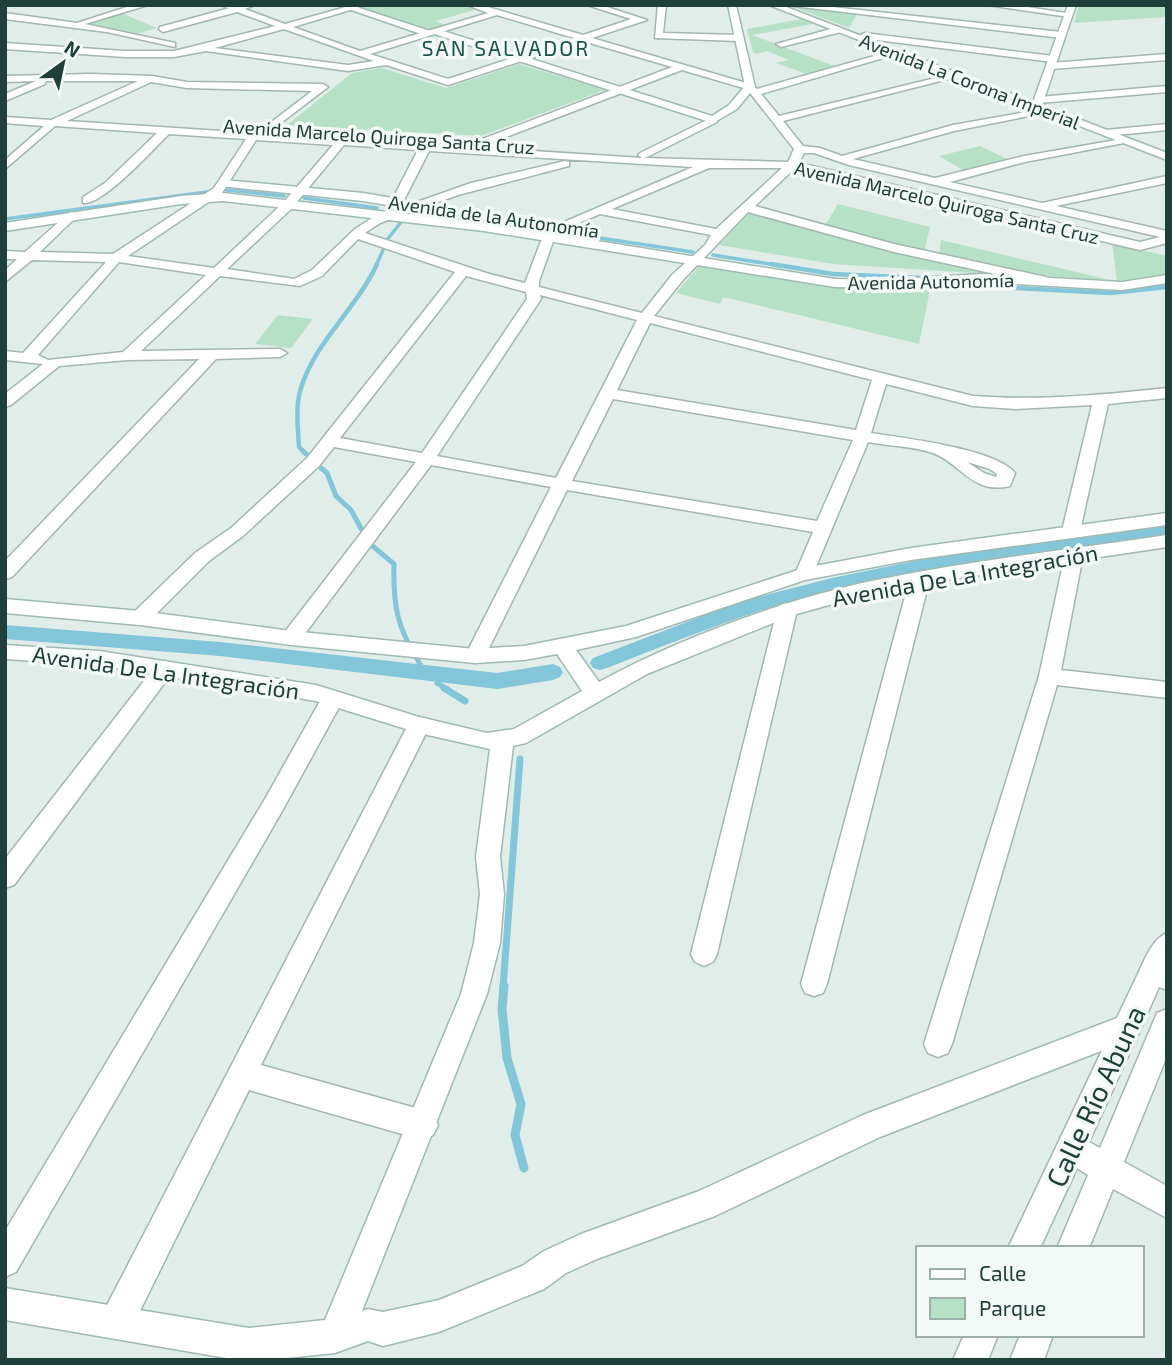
<svg xmlns="http://www.w3.org/2000/svg" width="1172" height="1365" font-family="'Exo 2',sans-serif">
  <rect width="100%" height="100%" fill="#e1ede9"/>
  <g fill="#b7e1c6">
    <path d="M369,5H464L478,9L436,21L447,26L428,31L357,9Z"/>
    <path d="M1079,5H1167V17L1074,23Z"/>
    <path d="M794,7L857,14L849,28Z"/>
    <path d="M121,13L157,28L136,34L86,23Z"/>
    <path d="M802,19L813,24L752,35L837,67L809,75L776,63L789,60L767,51L756,54L753,52L747,29Z"/>
    <path d="M519,64L605,90L481,136L287,125L352,73L382,68L446,88Z"/>
    <path d="M980,146L1007,159L963,170L939,156Z"/>
    <path d="M838,204L930,227L924,252L824,227Z"/>
    <path d="M750,212L821,233L1005,275L833,264L719,245Z"/>
    <path d="M941,240L1106,279C1049,279 995,268 939,255Z"/>
    <path d="M1112,243L1167,256V274L1117,281Z"/>
    <path d="M701,264L829,286L930,290L919,344L723,297L720,304L676,293Z"/>
    <path d="M278,315L313,319L291,348L255,344Z"/>
  </g>
  <g fill="none" stroke-linecap="round" stroke-linejoin="round">
    <g stroke="#83c5d9" stroke-width="3.5">
      <path d="M227,190L284,196"/>
      <path d="M304,198L377,208"/>
      <path d="M414,210L693,252"/>
      <path d="M5,219L207,192"/>
      <path d="M387,240L401,222"/>
      <path d="M713,255L782,266"/>
      <path d="M376,266L383,250"/>
    </g>
    <g stroke="#83c5d9" stroke-width="4.5">
      <path d="M771,264L833,274L920,278"/>
      <path d="M1014,288L1110,293L1167,287"/>
      <path d="M305,453L299,447C298,427 295,407 301,388C315,342 357,308 377,264"/>
    </g>
    <g stroke="#83c5d9" stroke-width="5">
      <path d="M303,451L306,454"/>
      <path d="M321,468L327,473L336,496L351,510L369,543L394,564C393,607 397,627 420,664"/>
      <path d="M437,683L447,689"/>
    </g>
    <g stroke="#83c5d9" stroke-width="7">
      <path d="M444,688L465,701"/>
      <path d="M503,988L520,759"/>
    </g>
    <path stroke="#83c5d9" stroke-width="9" d="M504,986L502,1009L507,1058L521,1104L515,1135L524,1168"/>
    <g fill="#83c5d9" fill-rule="evenodd">
      <path d="M1167,523V535C1056,557 943,564 832,590C755,609 682,639 607,668L600,670L593,668L590,663L593,658L739,602L832,578L934,557L1121,532Z"/>
      <path d="M5,625L220,642L497,673L553,664L560,667L563,672L560,677L553,680L497,689L220,656L5,639Z"/>
    </g>
    <defs>
      <g id="street">
        <path d="M133,5H148L85,24L175,43V47L107,32L5,19V13L77,23Z"/>
        <path d="M353,5H367L293,27L360,51L488,13L467,5H481L583,35L631,19L587,5H601L647,20L592,38L753,85L757,89L892,51L900,53L761,94L779,116L956,73V77L783,121L803,146L820,148L842,156L953,125L1049,108L1054,111L954,131L853,159L935,178L1024,156L1128,138V142L1124,143L1025,162L950,182L1042,203L1167,176V183L1056,206L1167,231V243L1140,250L794,169L755,206L894,244L1046,277L1053,281L1046,285L894,252L748,212L682,281L654,316L973,396C1038,401 1102,395 1167,388V398L1108,404L1080,531L1071,537L1062,531L1092,405L1016,409L973,406L886,384L871,433C904,438 996,449 1015,473L1010,486C972,495 962,464 933,453C914,446 888,446 868,442L813,574L811,578H797L795,574L813,532L567,490L485,656L482,661L475,663L468,661L465,656L551,487L431,465L298,643H284L281,638L284,633L416,462L334,447L319,466L243,536L209,561L147,623H133L130,618L133,613L195,553L231,528L307,458L455,272L358,239L322,276L300,286L220,276L141,351L280,349L287,353L280,357L216,359L12,577L5,579V561L199,359L127,360L59,366L11,405L5,407V394L43,364L5,360V351L23,353L106,262L32,260L5,282V270L17,259H5V251L25,252L70,212L74,213V219L40,252L113,254L214,188L246,139L169,134C153,149 104,205 83,203V197L105,183L157,133L55,126L5,169V160L44,126L5,123V117L51,120L138,81H46L45,84L5,101V94L36,81L5,82V76L91,74L152,76L187,82L323,84L328,87L269,132L264,129L265,127L312,91L187,88L151,82L67,121L642,158L638,155L640,153L713,117L717,118V122L645,158L788,162L794,149L747,89L682,70L488,144H480V140L672,67L583,41L448,85L386,65L348,71L206,51L174,57H125L5,49V43L125,51H174L275,26L237,12L163,32L159,29L160,27L237,6L285,24ZM497,15L574,38L448,79L370,54ZM284,29L374,61L348,65L215,48ZM256,140L333,145L283,203L214,268L128,256L222,193ZM344,145L418,150L391,202L397,206L403,202L429,151L693,167L557,225L559,228H567L600,214L711,235L705,245L672,275L642,313L539,287V281L555,236L553,233H545L543,236L525,283L486,273L365,233L380,223L458,195L569,166V162L565,161L471,183L372,218L355,229L312,270L294,279L227,269L291,209ZM804,153H814L849,165L1160,237L1140,242L799,163ZM709,168H782L716,229L612,209ZM119,262L206,275L123,352L48,360L38,355ZM466,276L526,292L527,299L422,453L340,438ZM540,295L637,320L556,478L437,456L541,299ZM650,323L872,380L856,430L617,390ZM613,399L853,440L817,521L572,481ZM967,462L990,469L997,474L996,477L984,473Z"/>
        <path d="M658,5H666L663,33L739,35L743,38L739,41L655,38Z"/>
        <path d="M785,5H814L1061,32L1065,35L1061,38Z"/>
        <path d="M987,5H1015L1073,14L1069,17Z"/>
        <path d="M838,27L841,28V32L781,47L776,44Z"/>
        <path d="M864,33L1053,56L1058,59L1053,62L861,38L860,36Z"/>
        <path d="M1167,54V60L1051,69L1046,66L1051,63Z"/>
        <path d="M1167,86V92L1039,103L1034,100L1039,97Z"/>
        <path d="M1167,124V130L1106,136L1101,133L1106,130Z"/>
        <path d="M1074,549L1083,555L1061,670L1167,682V698L1057,685L952,1044L948,1053L938,1057L928,1053L924,1044L1039,676L1065,555Z"/>
        <path d="M920,572L927,574L930,578L827,984L823,993L814,996L805,993L801,984L910,578L913,574Z"/>
        <path d="M787,603L794,605L797,610L717,954L713,962L704,966L695,962L691,954L777,610L780,605Z"/>
        <path d="M165,661L172,663L175,668L172,673L14,885L5,888V859L158,663Z"/>
        <path d="M332,692L340,694L343,700L281,813L16,1272L5,1277V1231L265,799L324,694Z"/>
        <path d="M419,717L427,719L430,725L261,1065L423,1110L433,1115L438,1125L433,1135L423,1140L249,1090L128,1335L116,1339L104,1335L100,1323L104,1311L408,725L411,719Z"/>
        <path d="M1167,933V970L1162,979L1153,982L1144,979L1140,970C1146,956 1153,939 1167,933Z"/>
        <path d="M1167,1009V1056L1124,1162L1167,1186V1218L1113,1189L1089,1248H1057L1088,1175L1077,1168L1040,1248H1008L1117,1019L1127,1015L1137,1019L1141,1028L1089,1142L1100,1148L1157,1013Z"/>
        <path d="M964,1335H998L988,1360H953Z"/>
        <path d="M1020,1335H1053L1044,1360H1010Z"/>
      </g>
      <g id="secondary">
        <path d="M221,5H255L237,12Z"/>
        <path d="M337,5H350L430,31L437,29L712,116L729,105L745,86L728,5H736L755,87L737,109L713,123L431,33L424,35Z"/>
        <path d="M769,5H781L1033,102L1068,5H1076L1042,105L1167,153V160Z"/>
        <path d="M224,180L363,193L428,204L434,208L428,212L363,201L220,186L218,184Z"/>
        <path d="M223,193L484,223L835,279L882,280L982,274L1122,282L1167,275V283L1122,290L982,282L882,288L835,287L484,231L223,201L181,204L5,231V223L181,196Z"/>
        <path d="M1167,513V525L911,560L805,580L636,637L576,650L599,682C676,640 780,601 867,582C966,561 1067,550 1167,535V547L920,584L865,595L793,615L647,674L526,743L513,746L500,857L504,894L500,943L487,994L362,1311L368,1309L383,1312L439,1300L522,1266L544,1251L581,1234L699,1191L863,1115L1117,1018L1144,961L1153,958L1167,964V990L1159,987L1137,1037L880,1137L715,1216L597,1259L566,1273L544,1289L439,1332L383,1346L368,1341L335,1353L267,1360H238L5,1320V1288L249,1328L325,1320L461,994L474,943L480,894L476,857L490,749L419,733L316,701L99,665L5,659V645L99,651L316,685L419,717L487,733L514,729L582,691L557,654L524,660L475,663L291,645L140,625L5,613V599L140,611L291,631L475,649L524,646L626,626L804,568L911,548Z"/>
      </g>
    </defs>
    <use href="#street" stroke="#a3b6b1" stroke-width="3"/>
    <use href="#secondary" stroke="#9ebab2" stroke-width="3"/>
    <use href="#street" fill="#fff" fill-rule="evenodd"/>
    <use href="#secondary" fill="#fff" fill-rule="evenodd"/>
  </g>
  <g text-anchor="middle" dominant-baseline="central" stroke-width="7" stroke-linejoin="round" paint-order="stroke">
    <g font-size="19" fill="#1f403a" stroke="#f2f9f6">
      <text transform="translate(970 81) rotate(21)">Avenida La Corona Imperial</text>
      <text transform="translate(379 136) rotate(4)">Avenida Marcelo Quiroga Santa Cruz</text>
      <text transform="translate(947 202) rotate(13)">Avenida Marcelo Quiroga Santa Cruz</text>
      <text transform="translate(494 216) rotate(8)">Avenida de la Autonomía</text>
      <text transform="translate(931 281) rotate(-1)">Avenida Autonomía</text>
    </g>
    <g font-size="21" letter-spacing="2" fill="#19544a" stroke="#f2f9f6">
      <text x="506" y="47">SAN SALVADOR</text>
    </g>
    <g font-size="23" fill="#1f403a" stroke="#f2f9f6">
      <text transform="translate(965 575) rotate(-10)">Avenida De La Integración</text>
      <text transform="translate(166 672) rotate(8)">Avenida De La Integración</text>
    </g>
    <g font-size="28" fill="#1f403a" stroke="#f2f9f6">
      <text transform="translate(1095 1096) rotate(-65)">Calle Río Abuna</text>
    </g>
  </g>
  <rect width="1172" height="1365" fill="none" stroke="#1f403a" stroke-width="14"/>
  <rect x="916" y="1246" width="228" height="91" fill="#f2f9f6" stroke="#9eafab" stroke-width="2"/>
  <rect x="930" y="1269" width="35" height="10" fill="#ffffff" stroke="#9eafab" stroke-width="2"/>
  <text x="979" y="1281" font-size="21" fill="#1f403a">Calle</text>
  <rect x="930" y="1298" width="35" height="21" fill="#b7e1c6" stroke="#9eafab" stroke-width="2"/>
  <text x="979" y="1316" font-size="21" fill="#1f403a">Parque</text>
  <g transform="translate(63 63) rotate(33)" stroke="#f2f9f6" stroke-width="5" paint-order="stroke">
  <path d="M0-5L12 26L0 18L-12 26Z" fill="#1f403a"/>
  <text y="-10" font-size="19" font-weight="bold" text-anchor="middle" fill="#1f403a">N</text>
  </g>
</svg>
